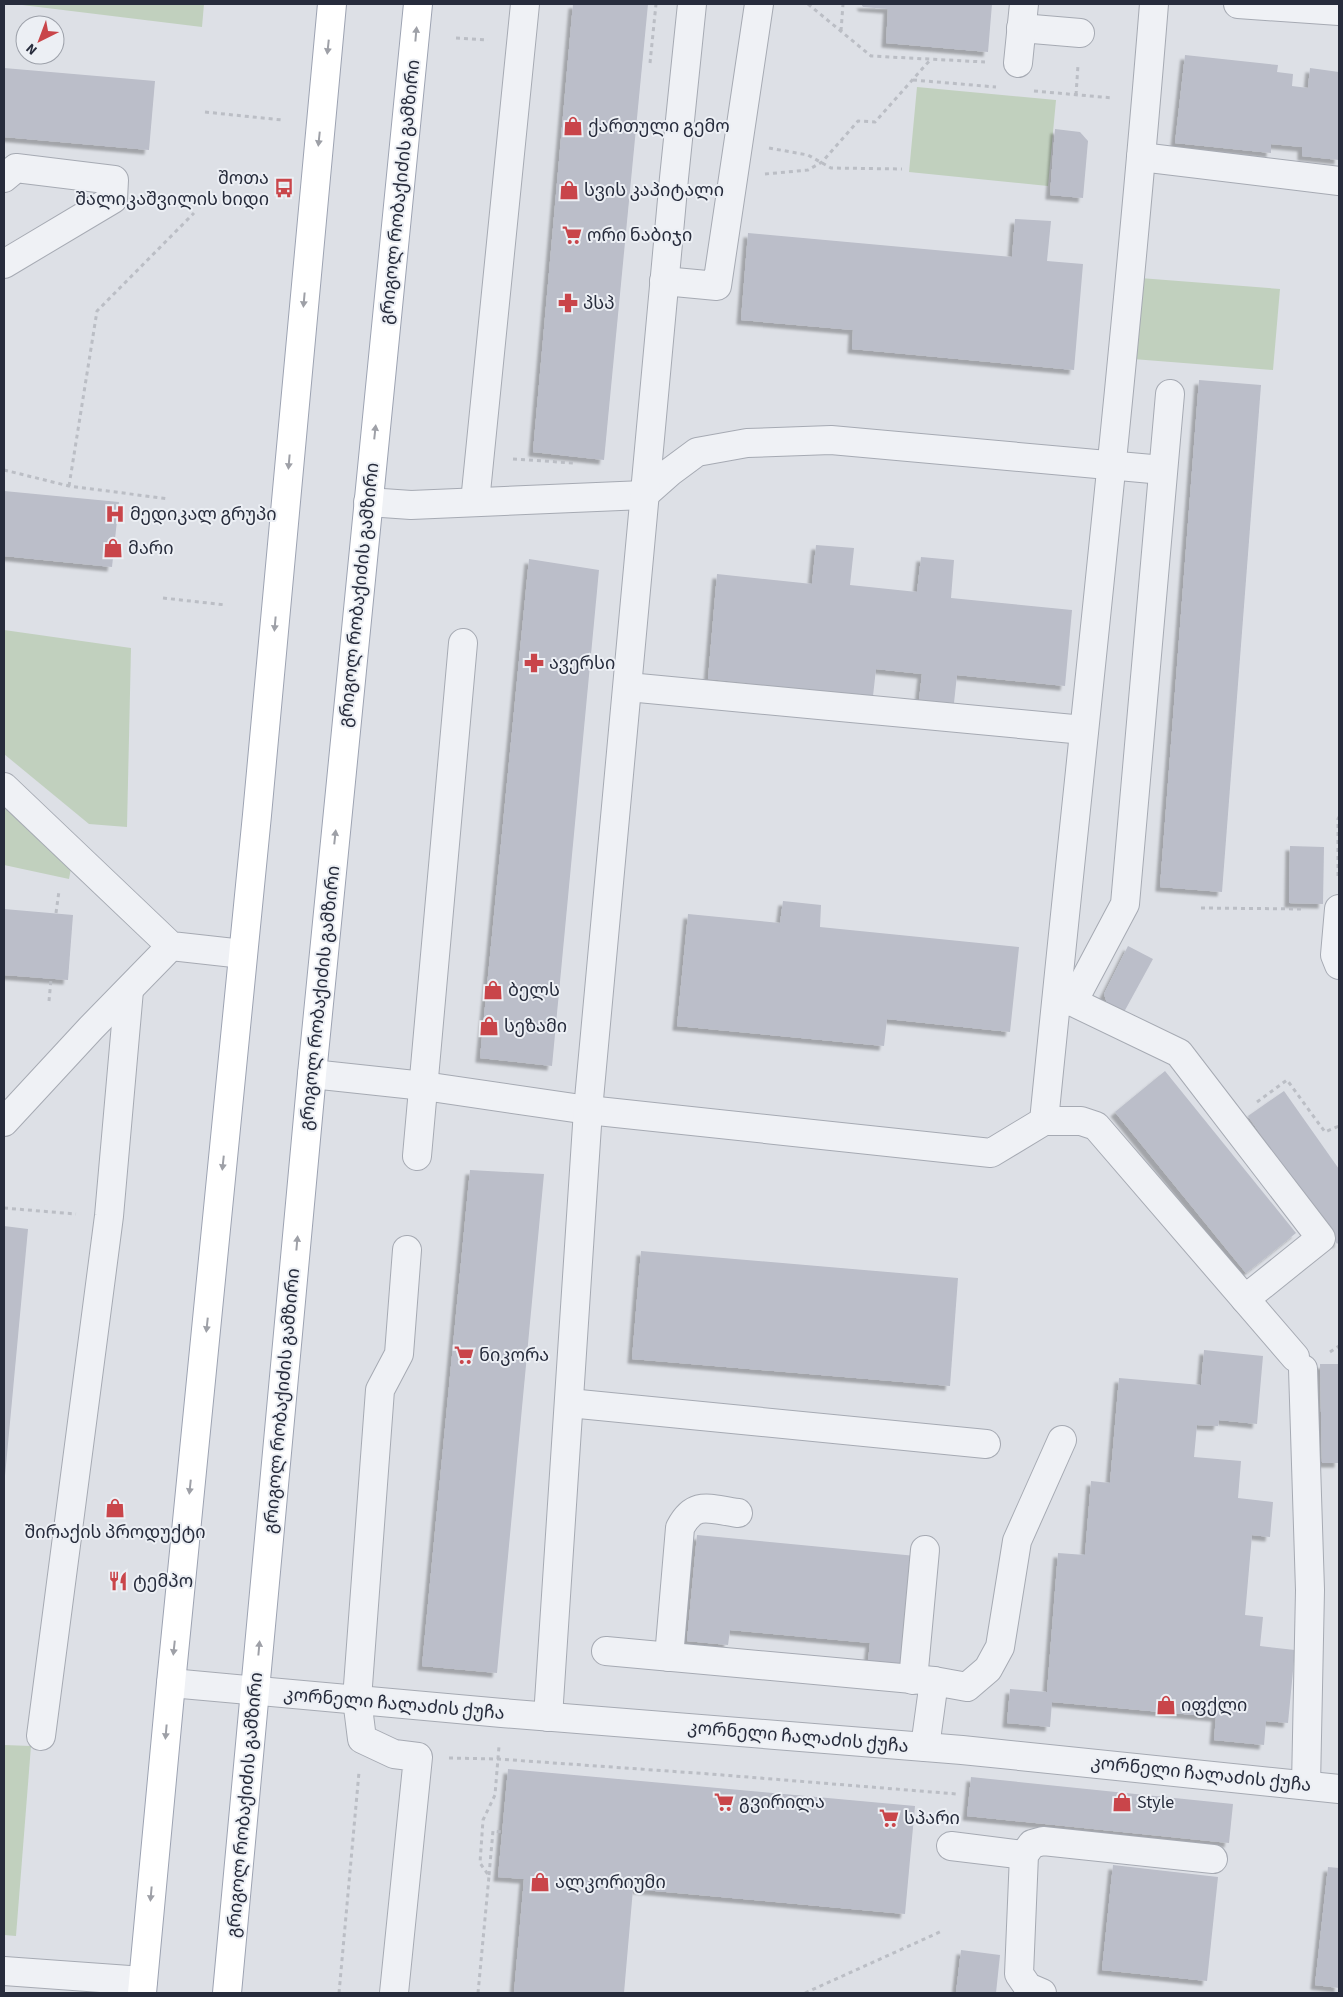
<svg xmlns="http://www.w3.org/2000/svg" width="1343" height="1997" font-family="'Source Sans 3','Noto Sans Georgian',sans-serif">
  <defs>
    <filter id="shadow"><feDropShadow dx="-4.5" dy="4.5" stdDeviation="1" flood-color="#0004"/></filter>
  </defs>
  <rect width="100%" height="100%" fill="#dde0e6"/>
  <g fill="#c1d0be">
    <path d="M14,4H204L202,27Z"/>
    <path d="M917,87L1056,100L1048,186L909,172Z"/>
    <path d="M1140,278L1280,289L1273,370L1133,359Z"/>
    <path d="M4,630L131,648L127,827L89,824L4,754Z"/>
    <path d="M4,803L73,858L69,879L4,865Z"/>
    <path d="M4,1745L31,1746L16,1936L4,1935Z"/>
  </g>
  <g fill="#bbbec9" filter="url(#shadow)">
    <path d="M573,4H648L604,460L533,452Z"/>
    <path d="M861,4H992L988,52L886,43L888,9L863,7Z"/>
    <path d="M1185,55L1278,65L1277,72L1293,74L1292,86L1308,88L1310,68L1339,72V160L1302,156V147L1271,144V153L1175,143Z"/>
    <path d="M4,68L155,81L149,150L4,137Z"/>
    <path d="M1055,129L1080,132L1088,141L1083,198L1050,195Z"/>
    <path d="M1015,219L1051,221L1047,261L1083,264L1074,370L852,349L853,330L741,320L748,233L1012,257Z"/>
    <path d="M1199,380L1261,385L1222,892L1160,887Z"/>
    <path d="M4,491L119,502L112,567L4,556Z"/>
    <path d="M816,545L854,548L850,585L917,592L921,557L954,560L951,598L1072,610L1065,686L957,675L954,703L919,700L922,674L876,669L873,696L708,679L717,574L812,584Z"/>
    <path d="M529,559L599,570L552,1066L480,1058Z"/>
    <path d="M1290,846L1324,847L1323,904L1289,903Z"/>
    <path d="M783,901L821,905L820,927L1019,947L1010,1032L887,1019L884,1046L677,1026L688,914L780,923Z"/>
    <path d="M4,909L73,915L68,980L4,975Z"/>
    <path d="M1128,946L1153,959L1124,1012L1107,1003L1104,994Z"/>
    <path d="M1165,1071L1296,1233L1246,1273L1115,1112Z"/>
    <path d="M1284,1091L1339,1169V1242L1337,1244L1248,1116Z"/>
    <path d="M470,1170L544,1174L497,1673L422,1666Z"/>
    <path d="M4,1226L28,1229L5,1476H4Z"/>
    <path d="M641,1251L958,1278L950,1386L632,1359Z"/>
    <path d="M1204,1350L1263,1356L1257,1424L1219,1420L1218,1426L1197,1425L1194,1457L1241,1461L1238,1498L1273,1502L1270,1537L1252,1535L1245,1615L1263,1617L1260,1646L1295,1650L1288,1723L1266,1721L1264,1745L1214,1740L1216,1717L1052,1702L1050,1727L1007,1723L1010,1689L1047,1692L1058,1553L1085,1555L1091,1481L1110,1483L1119,1378L1201,1385Z"/>
    <path d="M1320,1364H1339V1463H1322Z"/>
    <path d="M697,1535L916,1556L906,1664L868,1661L870,1643L730,1630L728,1645L687,1641Z"/>
    <path d="M508,1769L915,1806L905,1914L633,1889L624,1993H514L524,1879L498,1877Z"/>
    <path d="M971,1777L1233,1804L1229,1843L967,1816Z"/>
    <path d="M1113,1865L1218,1877L1207,1981L1102,1970Z"/>
    <path d="M1328,1867L1339,1868V1988L1315,1985Z"/>
    <path d="M961,1950L1000,1955L996,1993H956Z"/>
  </g>
  <g fill="none" stroke-linecap="round" stroke-linejoin="round">
    <defs>
      <g id="minor">
        <path d="M1238,4L1339,11"/>
        <path d="M1021,28L1080,33"/>
        <path d="M1018,63L1024,4"/>
        <path d="M1141,157L1339,181"/>
        <path d="M4,178L16,168L114,180L113,199L4,264"/>
        <path d="M664,281L717,286L759,4"/>
        <path d="M368,502L411,505L644,495L670,472L697,452L747,443L831,440L1163,470"/>
        <path d="M475,502L525,4"/>
        <path d="M628,687L1084,730"/>
        <path d="M4,787L171,946L243,954"/>
        <path d="M1339,909L1335,955L1339,965"/>
        <path d="M1057,1000L1073,1002L1179,1053L1321,1238L1245,1299"/>
        <path d="M1073,1002L1125,904L1170,394"/>
        <path d="M312,1074L424,1086L588,1110L991,1153L1044,1121C1081,749 1124,377 1154,4"/>
        <path d="M1044,1121H1081L1096,1126L1295,1357"/>
        <path d="M4,1122L91,1028L171,946"/>
        <path d="M417,1156L463,643"/>
        <path d="M1303,1369L1310,1590L1306,1785"/>
        <path d="M569,1403L986,1444"/>
        <path d="M606,1651L934,1681"/>
        <path d="M669,1657L680,1528C695,1499 711,1510 738,1513"/>
        <path d="M913,1680L925,1550"/>
        <path d="M171,1683L502,1713L962,1750L1339,1789"/>
        <path d="M548,1717L588,1110L674,178L692,4"/>
        <path d="M41,1736L109,1216L129,990"/>
        <path d="M925,1747L934,1681L967,1687L988,1669L1000,1647L1017,1541L1062,1440"/>
        <path d="M951,1846L1024,1855"/>
        <path d="M4,1971L143,1981"/>
        <path d="M394,1993L418,1757L394,1754L362,1739L357,1699L380,1390L399,1354L407,1250"/>
        <path d="M1042,1993L1028,1987L1019,1974L1024,1855L1032,1844L1043,1841L1213,1859"/>
      </g>
      <g id="major">
        <path d="M142,1993L171,1683L257,815L332,4"/>
        <path d="M227,1993L312,1074L418,4"/>
      </g>
    </defs>
    <use href="#minor" stroke="#a6aab3" stroke-width="30"/>
    <use href="#major" stroke="#9da3b2" stroke-width="30"/>
    <g stroke="#bbbec5" stroke-width="3" stroke-dasharray="4 4" stroke-linecap="butt">
      <path d="M808,4L871,56L985,62"/>
      <path d="M841,31L843,4"/>
      <path d="M456,38L488,40"/>
      <path d="M650,63L656,4"/>
      <path d="M913,80L996,87"/>
      <path d="M1034,91L1113,98"/>
      <path d="M1076,95L1078,65"/>
      <path d="M205,112L282,120"/>
      <path d="M769,148L808,155L831,168L902,169"/>
      <path d="M765,174L808,170L822,162L858,121L875,122L931,59"/>
      <path d="M145,192L157,193"/>
      <path d="M513,459L574,463"/>
      <path d="M4,470L69,486L169,499"/>
      <path d="M69,486L97,311L194,213"/>
      <path d="M163,598L226,605"/>
      <path d="M1338,876V819L1339,817"/>
      <path d="M1201,908L1305,909"/>
      <path d="M56,913L59,891"/>
      <path d="M49,1001L51,979"/>
      <path d="M1257,1102L1287,1080L1325,1132L1339,1126"/>
      <path d="M4,1208L76,1214"/>
      <path d="M1330,1352L1339,1346"/>
      <path d="M449,1758L498,1759L710,1774L957,1794"/>
      <path d="M489,1875L493,1831L502,1832"/>
      <path d="M339,1993L359,1772"/>
      <path d="M478,1993L489,1876L480,1863L483,1820L495,1795L499,1746"/>
      <path d="M805,1993L942,1931"/>
    </g>
    <use href="#minor" stroke="#eff1f5" stroke-width="28"/>
    <use href="#major" stroke="#fff" stroke-width="28"/>
  </g>
  <defs><path id="oneway-solid" d="M-6-.8H1V-3.2L6.5 0L1 3.2V.8H-6Z" transform="scale(1.25)"/></defs>
  <g fill="#9ea0a7">
    <use href="#oneway-solid" transform="translate(416 34) rotate(-85)"/>
    <use href="#oneway-solid" transform="translate(328 47) rotate(96)"/>
    <use href="#oneway-solid" transform="translate(319 139) rotate(96)"/>
    <use href="#oneway-solid" transform="translate(304 300) rotate(95)"/>
    <use href="#oneway-solid" transform="translate(375 432) rotate(-84)"/>
    <use href="#oneway-solid" transform="translate(289 462) rotate(95)"/>
    <use href="#oneway-solid" transform="translate(275 624) rotate(95)"/>
    <use href="#oneway-solid" transform="translate(335 837) rotate(-84)"/>
    <use href="#oneway-solid" transform="translate(223 1163) rotate(96)"/>
    <use href="#oneway-solid" transform="translate(297 1243) rotate(-85)"/>
    <use href="#oneway-solid" transform="translate(207 1325) rotate(96)"/>
    <use href="#oneway-solid" transform="translate(190 1487) rotate(96)"/>
    <use href="#oneway-solid" transform="translate(174 1648) rotate(96)"/>
    <use href="#oneway-solid" transform="translate(259 1648) rotate(-85)"/>
    <use href="#oneway-solid" transform="translate(166 1732) rotate(95)"/>
    <use href="#oneway-solid" transform="translate(151 1894) rotate(95)"/>
  </g>
  <defs>
    <symbol id="shop-bare" viewBox="-9 -9 18 18"><path d="M-5-2.5h2.3a2.7 3.5 0 0 1 5.4 0H5L5.5 6h-11ZM-1.5-2.5h3a1.5 2.3 0 0 0-3 0Z" fill="#c9454a" stroke="#eceff4" stroke-width="2.5" paint-order="stroke"/></symbol>
    <symbol id="bus-bare" viewBox="-9 -9 18 18"><path d="M-5-6H5V4H4V6H2V4H-2V6H-4V4H-5ZM-3.5-4V0h7V-4ZM-3.5 1.2v1.5H-2V1.2ZM2 1.2v1.5H3.5V1.2Z" fill="#c9454a" stroke="#eceff4" stroke-width="2.5" paint-order="stroke"/></symbol>
    <symbol id="supermarket-bare" viewBox="-9 -9 18 18"><path d="M-6-5.5h2.5l.6 2H6L4.5 2H-2.5L-4.4-4H-6ZM-1.5 3.2a1.3 1.3 0 1 0 .1 0ZM3 3.2a1.3 1.3 0 1 0 .1 0Z" fill="#c9454a" stroke="#eceff4" stroke-width="2.5" paint-order="stroke"/></symbol>
    <symbol id="pharmacy-bare" viewBox="-9 -9 18 18"><path d="M-2-6h4v4h4v4h-4v4h-4v-4h-4v-4h4Z" fill="#c9454a" stroke="#eceff4" stroke-width="2.5" paint-order="stroke"/></symbol>
    <symbol id="hospital-bare" viewBox="-9 -9 18 18"><path d="M-5-5h3v3.5h4V-5h3V5h-3V1.5h-4V5h-3Z" fill="#c9454a" stroke="#eceff4" stroke-width="2.5" paint-order="stroke"/></symbol>
    <symbol id="restaurant-bare" viewBox="-9 -9 18 18"><path d="M-5-6h1v4h1v-4h1v4h1v-4h1v5L-1.5 .5V6h-2V.5L-5-1ZM5-6V6H3V1.5H1.5Q1.5-4 5-6Z" fill="#c9454a" stroke="#eceff4" stroke-width="2.5" paint-order="stroke"/></symbol>
  </defs>
  <g fill-rule="evenodd">
    <use href="#shop-bare" x="559" y="112" width="28" height="28"/>
    <use href="#bus-bare" x="270" y="174" width="28" height="28"/>
    <use href="#shop-bare" x="555" y="176" width="28" height="28"/>
    <use href="#supermarket-bare" x="558" y="221" width="28" height="28"/>
    <use href="#pharmacy-bare" x="554" y="289" width="28" height="28"/>
    <use href="#hospital-bare" x="101" y="500" width="28" height="28"/>
    <use href="#shop-bare" x="99" y="534" width="28" height="28"/>
    <use href="#pharmacy-bare" x="520" y="649" width="28" height="28"/>
    <use href="#shop-bare" x="479" y="976" width="28" height="28"/>
    <use href="#shop-bare" x="475" y="1012" width="28" height="28"/>
    <use href="#supermarket-bare" x="450" y="1341" width="28" height="28"/>
    <use href="#shop-bare" x="101" y="1494" width="28" height="28"/>
    <use href="#restaurant-bare" x="104" y="1567" width="28" height="28"/>
    <use href="#shop-bare" x="1152" y="1691" width="28" height="28"/>
    <use href="#supermarket-bare" x="710" y="1788" width="28" height="28"/>
    <use href="#shop-bare" x="1108" y="1788" width="28" height="28"/>
    <use href="#supermarket-bare" x="875" y="1804" width="28" height="28"/>
    <use href="#shop-bare" x="526" y="1868" width="28" height="28"/>
  </g>
  <g text-anchor="middle" dominant-baseline="central" stroke-width="4" stroke-linejoin="round" paint-order="stroke">
    <g font-size="18" fill="#272c3c" stroke="#eceff4" text-anchor="start">
      <text x="588" y="126">ქართული გემო</text>
      <text x="269" y="178" text-anchor="end">შოთა<tspan x="269" dy="21">შალიკაშვილის ხიდი</tspan></text>
      <text x="584" y="190">სვის კაპიტალი</text>
      <text x="587" y="235">ორი ნაბიჯი</text>
      <text x="583" y="303">პსპ</text>
      <text x="130" y="514">მედიკალ გრუპი</text>
      <text x="128" y="548">მარი</text>
      <text x="549" y="663">ავერსი</text>
      <text x="508" y="990">ბელს</text>
      <text x="504" y="1026">სეზამი</text>
      <text x="479" y="1355">ნიკორა</text>
      <text x="115" y="1532" text-anchor="middle">შირაქის პროდუქტი</text>
      <text x="133" y="1581">ტემპო</text>
      <text x="1181" y="1705">იფქლი</text>
      <text x="739" y="1802">გვირილა</text>
      <text x="1137" y="1802">Style</text>
      <text x="904" y="1818">სპარი</text>
      <text x="555" y="1882">ალკორიუმი</text>
    </g>
    <g font-size="18" fill="#272c3c" stroke="#eceff4">
      <text transform="translate(400 192) rotate(-84)">გრიგოლ რობაქიძის გამზირი</text>
      <text transform="translate(359 595) rotate(-84)">გრიგოლ რობაქიძის გამზირი</text>
      <text transform="translate(320 998) rotate(-84)">გრიგოლ რობაქიძის გამზირი</text>
      <text transform="translate(282 1401) rotate(-85)">გრიგოლ რობაქიძის გამზირი</text>
      <text transform="translate(394 1704) rotate(5)">კორნელი ჩალაძის ქუჩა</text>
      <text transform="translate(798 1737) rotate(5)">კორნელი ჩალაძის ქუჩა</text>
      <text transform="translate(1201 1774) rotate(6)">კორნელი ჩალაძის ქუჩა</text>
      <text transform="translate(245 1805) rotate(-85)">გრიგოლ რობაქიძის გამზირი</text>
    </g>
  </g>
  <rect width="1343" height="1997" fill="none" stroke="#272c3c" stroke-width="10"/>
  <g transform="translate(40 40) rotate(222)"><circle r="24" fill="#eceff4" stroke="#9da1aa"/>
  <path d="M0-4L9 19L0 12L-9 19Z" fill="#c9454a"/>
  <text y="-8" font-size="14" font-weight="bold" text-anchor="middle" fill="#272c3c">N</text>
  </g>
</svg>
